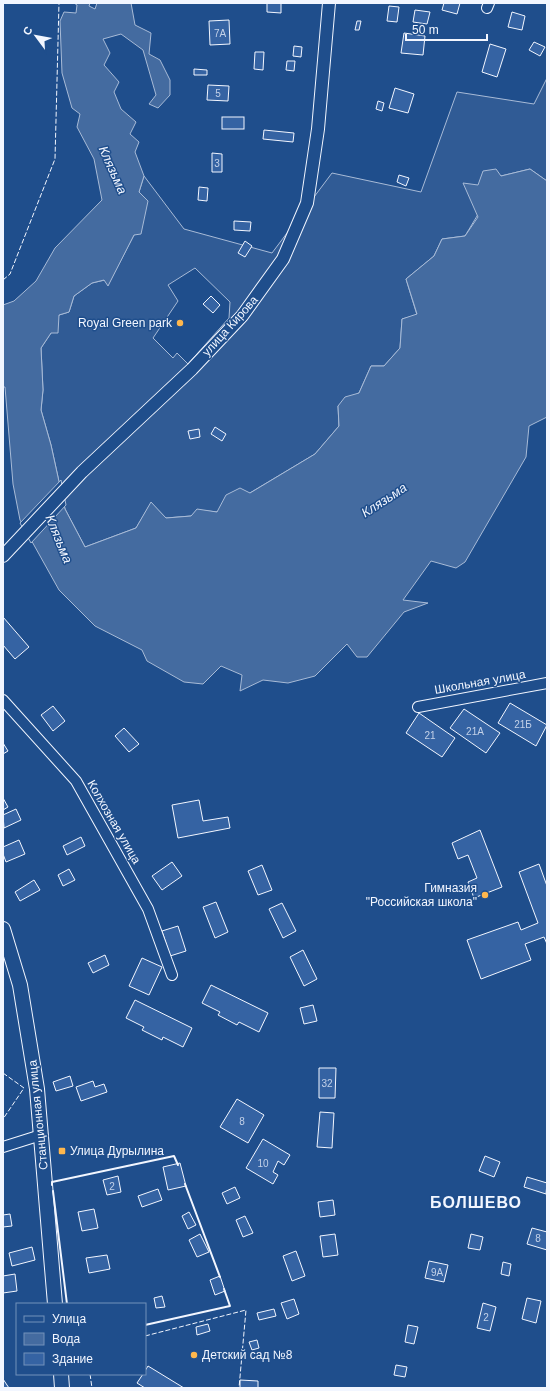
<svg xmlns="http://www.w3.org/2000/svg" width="550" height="1391" font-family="Arial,sans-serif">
  <rect width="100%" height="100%" fill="#1f4e8c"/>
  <path fill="#305b95" stroke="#a8bbd7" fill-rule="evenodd" d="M547,78V181L530,169L501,176L465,236L442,239L434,256L406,279L417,315L402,319L400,348L384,366H371L359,393L338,406L339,426L315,454L218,512L197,510L191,516L166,518L151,503L136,528L85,547L65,509L51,445L41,410L43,390L41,348L51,333L59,315L69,312L74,296L92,283L105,280L108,285L134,235L139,192L144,176L184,229L272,253L332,173L421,192L457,92L534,104ZM195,268L230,302L229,318L188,364L177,353L173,358L153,338L178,301L168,285Z"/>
  <path fill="#446ba0" stroke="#a8bbd7" d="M74,3H90L89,6L95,9L97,3H131L135,25L151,33L149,54L160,60L170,80V95L158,108L149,104L156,95L143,50L121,34L103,39L110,53L104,65L119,82L114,92L121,109L136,122L130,134L139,142L135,152L144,176L139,192L148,201L141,234L134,235L108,286L104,280L92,283L74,296L69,312L59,315L58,333H51L41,348L43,390L41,410L51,445L65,509L85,547L136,528L151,502L166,518L191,516L197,509L217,512L226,495L240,488L250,493L315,454L339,426L338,406L345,397L359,393L371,366H384L400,348L402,319L417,314L406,279L434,256L442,239L465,236L478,217L463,183L478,185L483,171L496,169L501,176L530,169L547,181V417L529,426L526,457L465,562L456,568L431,561L403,600L428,603L404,612L367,657H357L347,644L315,676L288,683L263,680L240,691L242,675L221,666L203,684L184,682L147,661L142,650L95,626L59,590L20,520L13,484L5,387H3V305L14,301L36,281L55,248L102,200L94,159L77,127L80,114L72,108L62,73L60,21L64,12L76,13L77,5Z"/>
  <path fill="#1f4e8c" stroke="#a8bbd7" d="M61,480L66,505L31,543L20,523Z"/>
  <g fill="#3563a3" stroke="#f2f6ff">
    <path d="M267,3H281V13L267,12Z"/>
    <path d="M444,3H460L457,14L442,10Z"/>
    <path d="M389,6L399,7L397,22L387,21Z"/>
    <path d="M415,10L430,12L427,24L413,22Z"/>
    <path d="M512,12L525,16L522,30L508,27Z"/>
    <path d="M229,20L230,44L210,45L209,21Z"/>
    <path d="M357,21H361L359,30H355Z"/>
    <path d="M404,33L425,36L423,55L401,53Z"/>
    <path d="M534,42L545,47L540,56L529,50Z"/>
    <path d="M490,44L506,49L497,77L482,72Z"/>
    <path d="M294,46L302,47L301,57L293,56Z"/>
    <path d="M255,52H264L263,70L254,69Z"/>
    <path d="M287,61H295L294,71L286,70Z"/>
    <path d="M194,69L207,70V75H194Z"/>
    <path d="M208,85L229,86L228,101L207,100Z"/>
    <path d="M395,88L414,94L408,113L389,108Z"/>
    <path d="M378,101L384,103L382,111L376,109Z"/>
    <rect x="222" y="117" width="22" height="12"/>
    <path d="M264,130L294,133L293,142L263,139Z"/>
    <path d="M212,153L222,154V172H212Z"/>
    <path d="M399,175L409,178L406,186L397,182Z"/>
    <path d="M199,187L208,188L207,201L198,200Z"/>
    <path d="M234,221L251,222L250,231L234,230Z"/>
    <path d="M245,241L252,246L245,257L238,253Z"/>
    <path d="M211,296L220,305L213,313L203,304Z"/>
    <path d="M215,427L226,434L222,441L211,434Z"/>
    <path d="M199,429L200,437L190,439L188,431Z"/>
    <path d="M3,617L29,647L15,659L3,645Z"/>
    <path d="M510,703L547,725L536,746L498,723Z"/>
    <path d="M53,706L65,721L53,731L41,715Z"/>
    <path d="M464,709L500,733L486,753L450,728Z"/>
    <path d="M419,713L455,738L442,757L406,733Z"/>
    <path d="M124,728L139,744L129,752L115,736Z"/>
    <path d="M3,743L8,751L3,754Z"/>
    <path d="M3,798L8,807L3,810Z"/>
    <path d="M199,800L203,821L228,817L230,828L178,838L172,805Z"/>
    <path d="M16,809L21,820L4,828L3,815Z"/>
    <path d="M480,830L502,887L474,898L468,882L477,878L468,855L458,859L452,843Z"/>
    <path d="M81,837L85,846L67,855L63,846Z"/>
    <path d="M19,840L25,854L6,862L3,854V847Z"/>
    <path d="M172,862L182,876L162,890L152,876Z"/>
    <path d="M539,864L547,886V944L544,937L525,944L531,960L481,979L467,940L518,922L521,930L538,923L519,872Z"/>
    <path d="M262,865L272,890L258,895L248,871Z"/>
    <path d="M69,869L75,880L63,886L58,875Z"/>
    <path d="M34,880L40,890L20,901L15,892Z"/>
    <path d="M216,902L228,932L215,938L203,907Z"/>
    <path d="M282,903L296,931L283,938L269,909Z"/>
    <path d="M178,926L186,951L170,956L162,931Z"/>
    <path d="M303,950L317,979L304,986L290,957Z"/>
    <path d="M105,955L109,965L93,973L88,963Z"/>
    <path d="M142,958L162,967L149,995L129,986Z"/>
    <path d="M211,985L268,1013L259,1032L239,1022L237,1025L218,1015L220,1012L202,1003Z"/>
    <path d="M135,1000L192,1028L183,1047L163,1037L162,1040L142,1030L144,1027L126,1018Z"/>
    <path d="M313,1005L317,1021L304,1024L300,1008Z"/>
    <path d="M319,1068H336L335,1098H319Z"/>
    <path d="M70,1076L73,1086L56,1091L53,1082Z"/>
    <path d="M93,1081L95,1087L104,1084L107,1092L81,1101L76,1087Z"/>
    <path d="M237,1099L264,1115L248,1143L220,1127Z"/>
    <path d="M320,1112L334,1113L332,1148L317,1147Z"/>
    <path d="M263,1139L290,1155L284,1165L278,1161L273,1172L278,1175L273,1184L246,1168Z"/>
    <path d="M485,1156L500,1162L494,1177L479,1171Z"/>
    <path d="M180,1163L186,1186L168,1190L163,1167Z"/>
    <path d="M118,1176L121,1192L107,1195L103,1180Z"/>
    <path d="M527,1177L547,1183L546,1194L524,1187Z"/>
    <path d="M235,1187L240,1198L227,1204L222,1193Z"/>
    <path d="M158,1189L162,1200L142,1207L138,1196Z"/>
    <path d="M333,1200L335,1215L320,1217L318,1202Z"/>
    <path d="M94,1209L98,1228L82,1231L78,1212Z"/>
    <path d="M189,1212L196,1225L188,1229L182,1216Z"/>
    <path d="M10,1214L12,1226L3,1227V1215Z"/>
    <path d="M245,1216L253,1233L243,1237L236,1220Z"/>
    <path d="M532,1228L547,1232V1250L527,1244Z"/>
    <path d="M200,1234L209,1252L197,1257L189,1240Z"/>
    <path d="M335,1234L338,1255L323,1257L320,1236Z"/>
    <path d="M471,1234L483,1237L480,1250L468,1248Z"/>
    <path d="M32,1247L35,1260L12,1266L9,1253Z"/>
    <path d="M296,1251L305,1276L292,1281L283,1256Z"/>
    <path d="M107,1255L110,1269L89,1273L86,1258Z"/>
    <path d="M429,1261L448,1265L444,1282L425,1278Z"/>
    <path d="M503,1262L511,1264L509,1276L501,1274Z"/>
    <path d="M15,1274L17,1291L3,1293V1276Z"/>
    <path d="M220,1276L225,1291L215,1295L210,1280Z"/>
    <path d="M162,1296L165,1307L156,1308L154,1298Z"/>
    <path d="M527,1298L541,1301L536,1323L522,1319Z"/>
    <path d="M294,1299L299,1314L287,1319L281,1303Z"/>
    <path d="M483,1303L496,1307L490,1331L477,1328Z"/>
    <path d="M274,1309L276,1316L259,1320L257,1313Z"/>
    <path d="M208,1324L210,1331L197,1335L196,1327Z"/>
    <path d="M408,1325L418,1327L414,1344L405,1342Z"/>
    <path d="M257,1340L259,1348L252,1350L249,1342Z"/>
    <path d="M396,1365L407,1367L405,1377L394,1375Z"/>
    <path d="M148,1366L184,1388H145L137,1383L143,1374H145V1371Z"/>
    <path d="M3,1379L9,1388H3Z"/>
    <path d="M240,1380L258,1381V1388H240Z"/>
  </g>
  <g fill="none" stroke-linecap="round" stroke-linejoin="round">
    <defs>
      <g id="minor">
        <path d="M487,8L489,3"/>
        <path d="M3,700L76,781L148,909L172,975"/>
        <path d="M418,707L547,683"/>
        <path d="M3,1147L41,1135"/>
      </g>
      <path id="tertiary" d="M3,556L82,472L192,369L242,316L283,259L307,203L318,129L329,3"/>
      <g id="secondary">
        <path d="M3,929L20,985L37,1089L55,1304"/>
        <path d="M61,1374L62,1388"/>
      </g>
    </defs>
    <use href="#minor" stroke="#f2f6ff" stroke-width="12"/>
    <use href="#tertiary" stroke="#f2f6ff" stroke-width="14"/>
    <use href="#secondary" stroke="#f2f6ff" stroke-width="16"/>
    <use href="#minor" stroke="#1f4e8c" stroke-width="10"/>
    <use href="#tertiary" stroke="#1f4e8c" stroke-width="12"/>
    <use href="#secondary" stroke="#1f4e8c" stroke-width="14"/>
    <g stroke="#f2f6ff" stroke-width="1" stroke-dasharray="5 2" stroke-linecap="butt">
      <path d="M3,280L10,274L55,159L59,3"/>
      <path d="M3,1073L24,1088L3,1119"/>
      <path d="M145,1336L246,1310L239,1388"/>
      <path d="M90,1374L92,1388"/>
    </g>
    <g stroke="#f2f6ff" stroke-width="2">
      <path d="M185,1184L220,1277"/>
      <path d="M52,1185V1182L174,1156L178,1165"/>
      <path d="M53,1191L67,1304"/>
      <path d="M145,1325L230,1306L224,1289"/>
    </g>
  </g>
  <g fill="#ffb74d" stroke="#1f4e8c" stroke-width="1.5">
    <circle cx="180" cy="323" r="4"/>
    <circle cx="485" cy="895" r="4"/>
    <rect x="58" y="1147" width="8" height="8" rx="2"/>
    <circle cx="194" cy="1355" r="4"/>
  </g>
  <g text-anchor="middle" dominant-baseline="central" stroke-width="3" stroke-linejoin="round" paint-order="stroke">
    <g font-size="10" fill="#c3d1e8">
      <text x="220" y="33">7А</text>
      <text x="218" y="93">5</text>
      <text x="217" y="163">3</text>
      <text x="523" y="724">21Б</text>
      <text x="475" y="731">21А</text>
      <text x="430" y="735">21</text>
      <text x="327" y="1083">32</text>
      <text x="242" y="1121">8</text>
      <text x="263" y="1163">10</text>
      <text x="112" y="1186">2</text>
      <text x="538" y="1238">8</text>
      <text x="437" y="1272">9А</text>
      <text x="486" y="1317">2</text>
    </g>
    <g font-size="12" fill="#f2f6ff" stroke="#1f4e8c" text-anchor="end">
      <text x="172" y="323">Royal Green park</text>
      <text x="477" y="888">Гимназия<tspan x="477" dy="14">"Российская школа"</tspan></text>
      <text x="70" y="1151" text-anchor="start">Улица Дурылина</text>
      <text x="202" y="1355" text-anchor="start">Детский сад №8</text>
    </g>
    <g font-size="12" fill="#f2f6ff" stroke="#1f4e8c">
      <text transform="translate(230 326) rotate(-48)">улица Кирова</text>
      <text transform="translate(480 682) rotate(-10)">Школьная улица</text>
      <text transform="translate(114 822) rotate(60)">Колхозная улица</text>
      <text transform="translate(38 1115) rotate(-96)">Станционная улица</text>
    </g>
    <g font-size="13" font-style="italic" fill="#f2f6ff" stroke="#1f4e8c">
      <text transform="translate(113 170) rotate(66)">Клязьма</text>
      <text transform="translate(384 500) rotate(-33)">Клязьма</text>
      <text transform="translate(59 539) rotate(68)">Клязьма</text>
    </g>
    <g font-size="16" font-weight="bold" letter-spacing="1" fill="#f2f6ff" stroke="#1f4e8c">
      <text x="476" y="1202">БОЛШЕВО</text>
    </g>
  </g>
  <rect width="550" height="1391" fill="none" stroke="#f2f6ff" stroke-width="8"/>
  <rect x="16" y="1303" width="130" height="72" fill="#1f4e8c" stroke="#7391ba"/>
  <rect x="24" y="1316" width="20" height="6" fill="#1f4e8c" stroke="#7391ba"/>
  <text x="52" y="1323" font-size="12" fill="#f2f6ff">Улица</text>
  <rect x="24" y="1333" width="20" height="12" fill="#446ba0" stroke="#7391ba"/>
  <text x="52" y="1343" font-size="12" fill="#f2f6ff">Вода</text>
  <rect x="24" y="1353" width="20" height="12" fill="#3563a3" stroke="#7391ba"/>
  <text x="52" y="1363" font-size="12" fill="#f2f6ff">Здание</text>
  <g transform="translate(36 36) rotate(302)" stroke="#1f4e8c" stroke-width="3" paint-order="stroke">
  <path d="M0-3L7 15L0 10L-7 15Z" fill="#f2f6ff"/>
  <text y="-6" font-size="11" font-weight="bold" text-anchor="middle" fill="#f2f6ff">С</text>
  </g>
  <path d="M406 34v6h81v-6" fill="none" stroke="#f2f6ff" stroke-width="2"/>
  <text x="412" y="34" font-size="12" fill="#f2f6ff" stroke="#1f4e8c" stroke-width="3" paint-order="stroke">50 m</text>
</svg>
